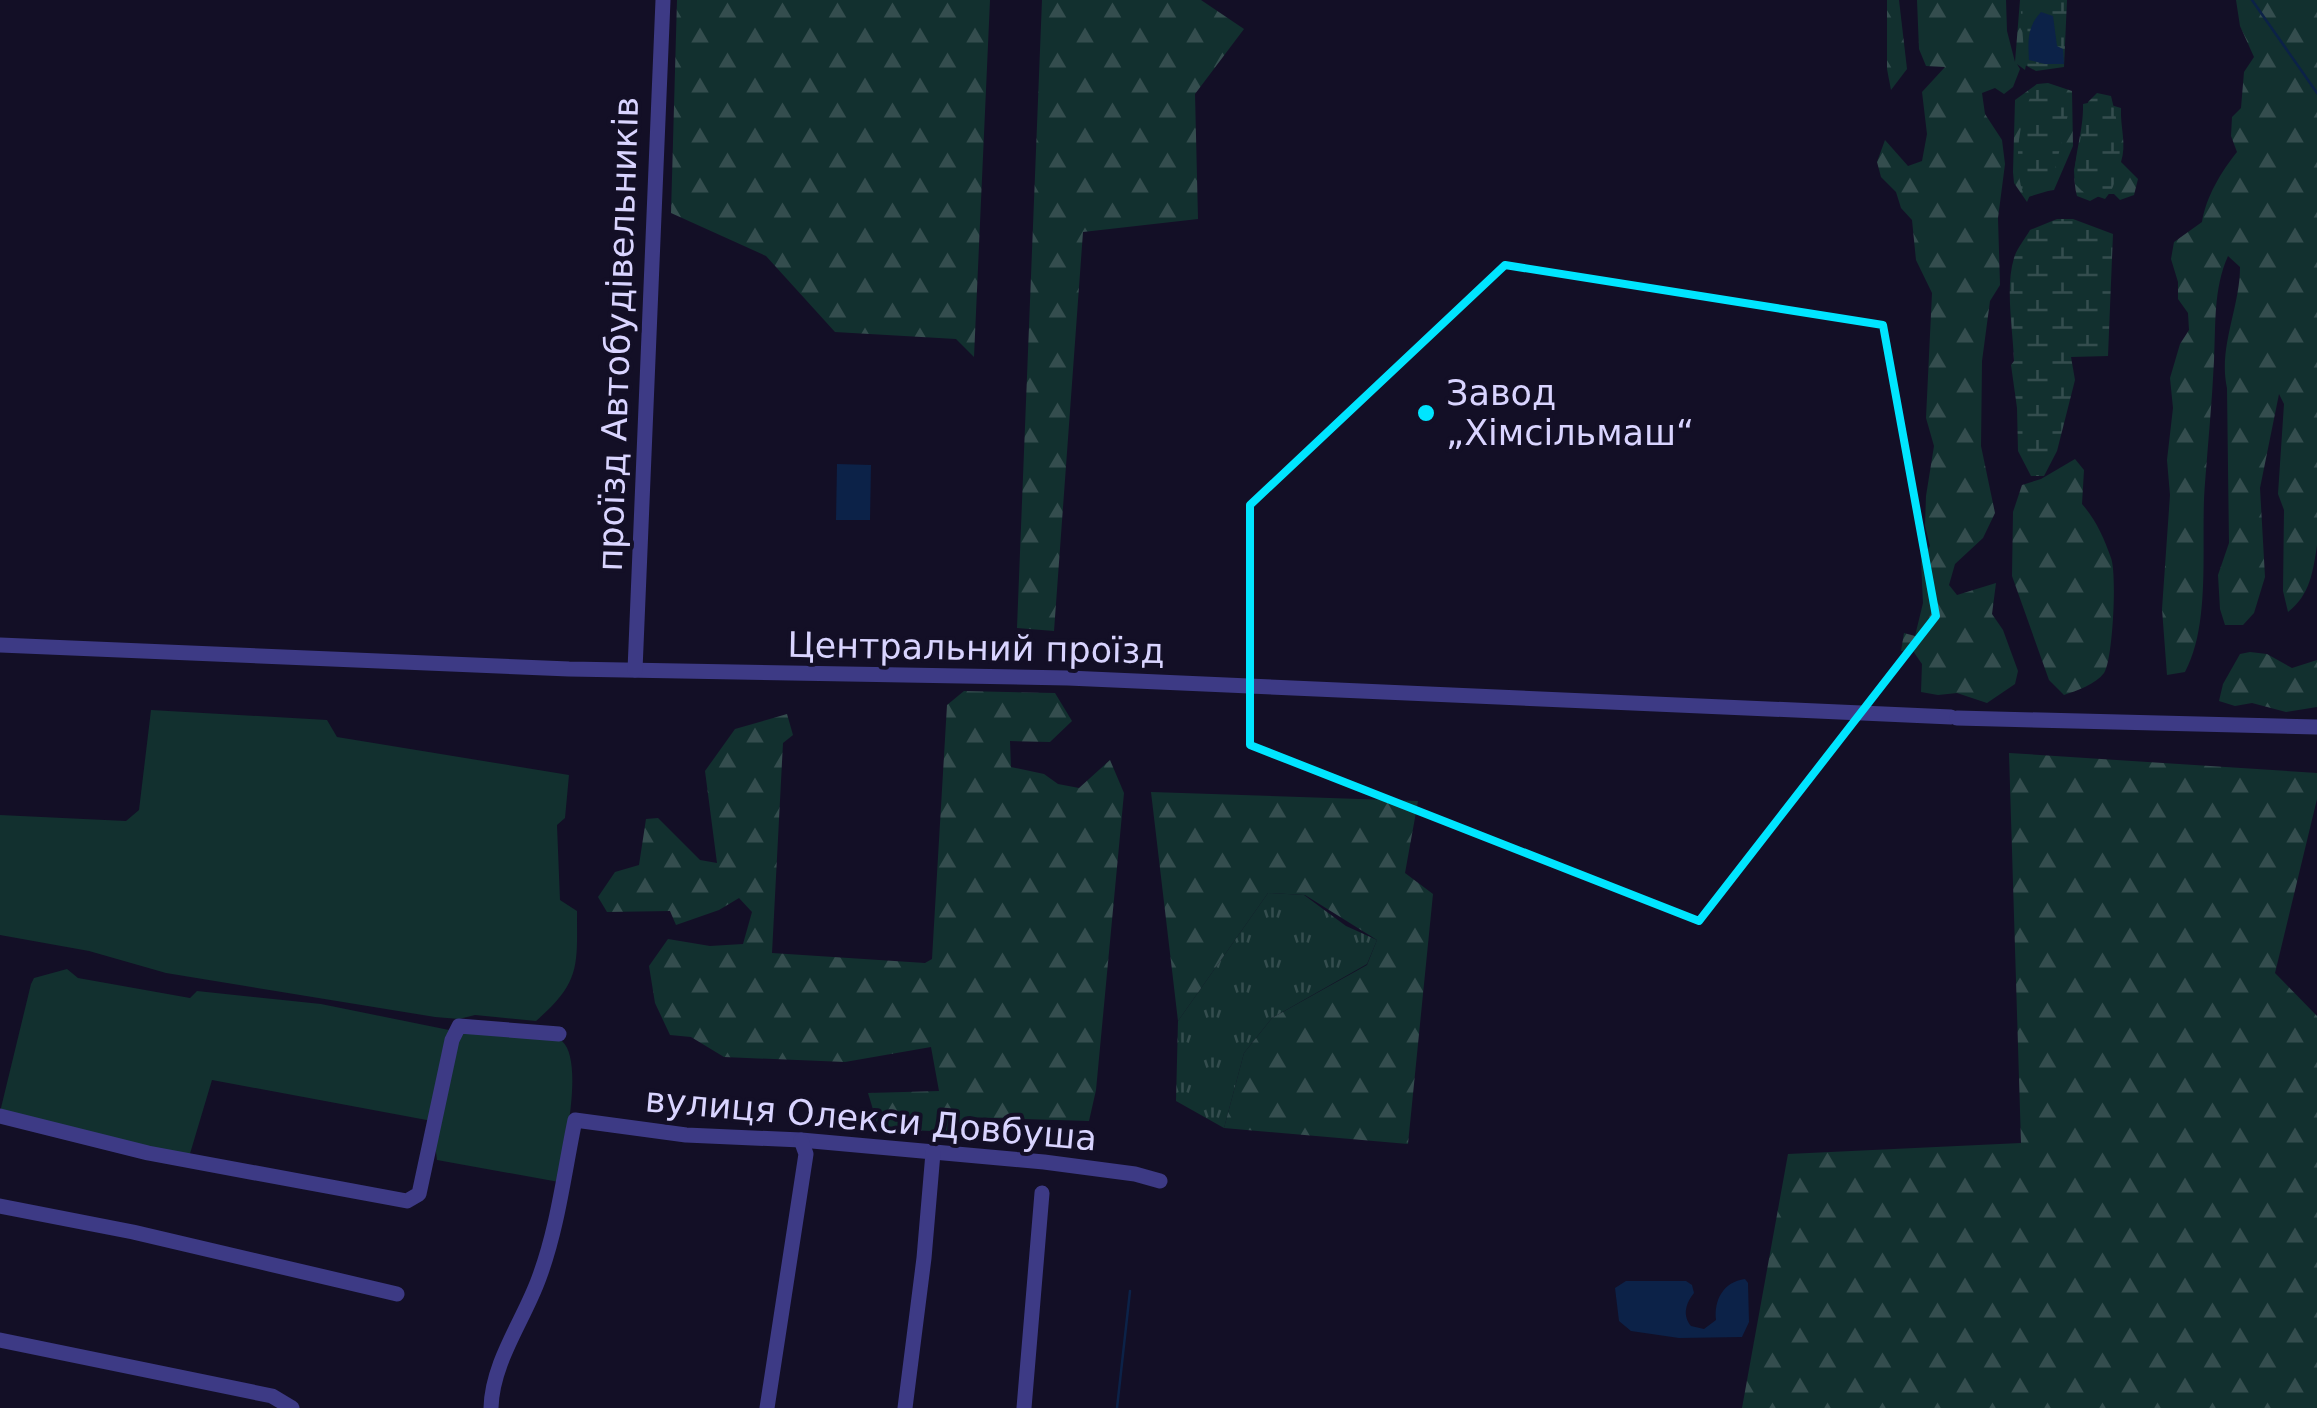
<svg xmlns="http://www.w3.org/2000/svg" width="2317" height="1408" font-family="'DejaVu Sans',sans-serif">
  <defs>
    <pattern id="grass-tufts" width="24" height="20" patternUnits="userSpaceOnUse" patternTransform="scale(2.5)"><rect width="24" height="20" fill="#12302f"/><path d="M3 7l-1-3M5 7V3M7 7l1-3M15 17l-1-3M17 17v-4M19 17l1-3" fill="none" stroke="#344d4e"/></pattern>
    <pattern id="forest-firs" width="22" height="20" patternUnits="userSpaceOnUse" patternTransform="scale(2.5)"><rect width="22" height="20" fill="#12302f"/><path d="M5 1l3.5 6h-7zM16 11l3.5 6h-7z" fill="#344d4e"/></pattern>
    <pattern id="wetland-marsh" width="20" height="14" patternUnits="userSpaceOnUse" patternTransform="scale(2.5)"><rect width="20" height="14" fill="#12302f"/><path d="M1 5h8M5 5V1M11 12h8M15 12V8" fill="none" stroke="#344d4e"/></pattern>
  </defs>
  <rect width="100%" height="100%" fill="#130f26"/>
  <path fill="url(#grass-tufts)" d="M1268,893L1304,895L1346,926L1377,940L1367,964L1272,1018L1244,1053L1224,1128L1176,1101L1178,1021Z"/>
  <g fill="url(#forest-firs)">
    <path d="M677,0H990L974,357L956,339L835,332L766,256L671,213Z"/>
    <path d="M1042,0H1201L1244,29L1195,94L1198,219L1083,232L1054,631L1017,628Z"/>
    <path d="M1887,0H1899L1907,69L1891,90L1887,69Z"/>
    <path d="M1917,0H2006L2007,31L2015,62L2020,0H2066L2029,51L2025,70L2017,64L2020,69L2013,87L2004,94L1995,88L1982,93L1985,114L2002,140L2005,164L1998,218L2000,285L1990,301L1982,361L1981,446L1995,513L1983,538L1955,564L1949,585L1957,595L1996,583L1992,614L2003,630L2018,671L2015,684L1987,703L1957,693L1938,695L1921,692L1922,664L1913,651H1901L1904,633L1915,636L1923,603L1921,561L1930,546L1925,526L1926,496L1934,446L1926,418L1932,293L1916,260L1912,220L1901,208L1896,192L1881,177L1877,162L1885,140L1908,166L1922,161L1927,134L1922,92L1945,67L1926,66L1919,49Z"/>
    <path d="M2236,0H2317V545C2313,572 2310,595 2288,612L2283,591L2284,510L2278,494L2284,404L2279,394L2260,488L2265,577L2254,613L2243,625H2225L2220,609L2218,575L2229,543L2227,388C2218,347 2240,308 2240,267L2228,256C2213,289 2216,326 2214,361C2212,402 2208,443 2205,483C2200,540 2212,622 2185,672L2167,675L2162,609L2170,495L2167,460L2173,408L2170,378L2180,344L2189,330L2188,313L2178,299V282L2171,259L2174,242L2202,222C2206,197 2221,172 2237,152L2231,136L2232,117L2241,108L2244,72L2254,57L2240,26Z"/>
    <path d="M2048,83L2072,91L2073,146L2054,190L2048,191L2043,164L2027,202L2014,183L2013,172L2015,100L2037,84Z"/>
    <path d="M2097,101L2121,108C2120,127 2127,144 2121,162L2138,179L2134,195L2120,200L2114,194H2103L2090,201L2077,196C2069,165 2084,136 2083,104Z"/>
    <path d="M2075,459L2084,470L2082,504C2096,520 2104,538 2111,558C2117,573 2113,660 2104,673C2096,684 2076,691 2064,695L2049,680L2012,576L2013,512L2022,485L2041,479Z"/>
    <path d="M2250,652L2267,654L2292,668L2317,660V707L2286,712L2252,703L2235,706L2219,701L2223,684L2240,654Z"/>
    <path d="M964,691L1055,693L1072,721L1050,742L1010,741L1011,767L1044,774L1058,784L1079,788L1110,760L1124,793L1096,1090L1089,1121L965,1117L958,1132L879,1129L868,1093L939,1091L931,1047L845,1062L724,1057L691,1037L670,1035L655,1003L649,966L668,939L710,946L743,944L752,912L739,898L719,910L676,925L670,911L607,912L598,897L615,872L639,865L646,819L658,818L700,860L717,863L705,771L735,729L787,714L793,735L783,743L772,953L925,963L932,959L947,705Z"/>
    <path d="M2009,753L2317,773V799L2275,973L2317,1016V1408H1742L1788,1154L2021,1143Z"/>
    <path d="M1151,792L1418,801L1405,873L1433,894L1408,1144L1224,1128L1244,1053L1272,1018L1367,965L1377,940L1305,895L1268,893L1178,1021Z"/>
  </g>
  <g fill="url(#wetland-marsh)">
    <path d="M2020,0H2067L2064,67L2036,71L2025,65Z"/>
    <path d="M2037,84L2053,86L2065,93L2069,110L2052,182L2048,191L2025,198C2011,165 2019,114 2037,84Z"/>
    <path d="M2097,93L2111,96C2119,128 2128,172 2105,199L2082,191L2075,184L2074,170L2088,102Z"/>
    <path d="M2057,219H2073L2113,234L2108,356L2071,357L2075,380L2057,451L2044,476H2031L2018,451L2017,408L2011,365L2014,361C2013,330 2005,287 2014,258C2017,248 2025,239 2030,230Z"/>
  </g>
  <g fill="#12302f">
    <path d="M151,710L327,720L337,737L569,775L565,818L557,825L560,900L577,911C577,966 581,982 536,1021L475,1015L459,1019L435,1017L166,973L89,951L0,935V815L126,821L139,810Z"/>
    <path d="M67,969L78,978L190,998L197,991L321,1004L459,1032L562,1041C585,1062 563,1152 559,1182L437,1160L432,1121L212,1080L189,1157L0,1112L31,984L34,978Z"/>
  </g>
  <g fill="#0c2248">
    <path d="M2041,12L2053,16L2057,46L2063,49L2064,64H2045L2029,60C2028,41 2027,27 2041,12Z"/>
    <path d="M837,464L871,465L870,520H836Z"/>
    <path d="M1745,1279L1748,1283L1749,1322L1742,1337L1679,1338L1631,1331L1619,1321L1615,1288L1626,1281H1686L1692,1285L1694,1293C1686,1303 1682,1315 1691,1326L1704,1329L1716,1320C1714,1300 1723,1282 1745,1279Z"/>
  </g>
  <g fill="none" stroke-linecap="round" stroke-linejoin="round">
    <g stroke="#0c2248" stroke-width="2.5">
      <path d="M2252,0L2317,93"/>
      <path d="M1117,1408L1130,1291"/>
    </g>
    <g stroke="#3d3a85" stroke-width="15">
      <path d="M0,645L569,669L1068,678L1951,717"/>
      <path d="M635,670L663,0"/>
      <path d="M1957,718L2317,727"/>
      <path d="M0,1116L148,1153L407,1201L419,1194L452,1040L459,1026L559,1034"/>
      <path d="M0,1206L133,1232L397,1294"/>
      <path d="M0,1340L272,1396L292,1408"/>
      <path d="M491,1408C492,1362 524,1320 539,1278C558,1227 564,1173 575,1120L686,1135L801,1140L1044,1162L1135,1174L1160,1181"/>
      <path d="M767,1408L806,1154L801,1140"/>
      <path d="M905,1408L924,1258L933,1153"/>
      <path d="M1024,1408L1042,1193"/>
    </g>
  </g>
  <path fill="none" stroke="#00e5ff" stroke-width="8" stroke-linejoin="round" d="M1505,265L1883,325L1936,616L1699,921L1250,745V505Z"/>
  <circle fill="#00e5ff" stroke="#130f26" stroke-width="4" cx="1426" cy="413" r="10"/>
  <g text-anchor="middle" dominant-baseline="central" stroke-width="8" stroke-linejoin="round" paint-order="stroke">
    <g font-size="35" fill="#d9d4ff" stroke="#130f26">
      <text transform="translate(618 334) rotate(-88)">проїзд Автобудівельників</text>
      <text transform="translate(976 648) rotate(1)">Центральний проїзд</text>
      <text transform="translate(871 1119) rotate(5)">вулиця Олекси Довбуша</text>
    </g>
    <g font-size="35" fill="#d9d4ff" stroke="#130f26" text-anchor="start">
      <text x="1446" y="393">Завод<tspan x="1446" dy="40">„Хімсільмаш“</tspan></text>
    </g>
  </g>
</svg>
